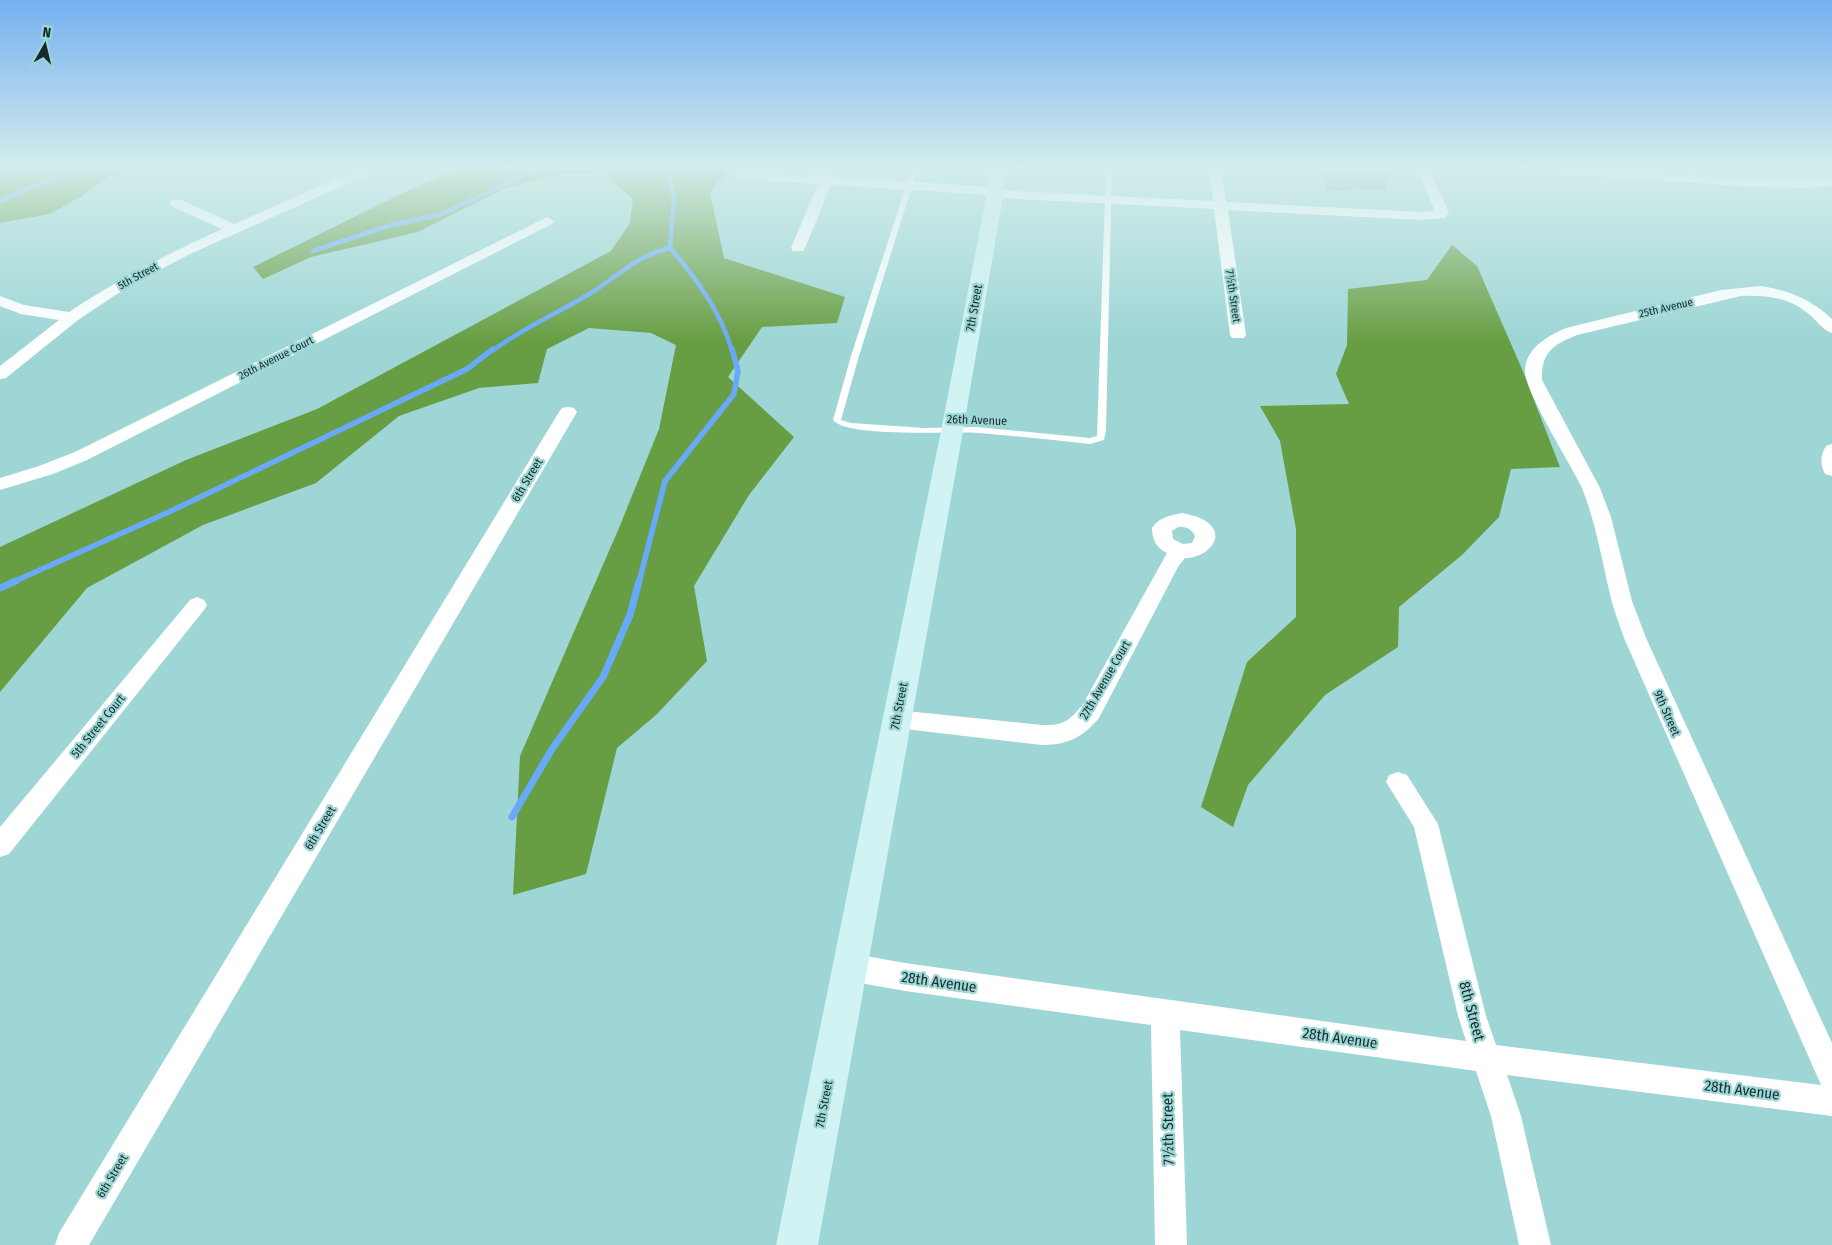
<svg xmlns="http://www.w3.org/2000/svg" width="1832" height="1245" font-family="'Fira Sans Condensed',sans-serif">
  <rect width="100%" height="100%" fill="#9dd6d5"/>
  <g fill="#689e43">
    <path d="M0,167H149L110,176L82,196L49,214L0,223Z"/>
    <path d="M463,167H730L710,193L724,258L845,297L837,323L762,327L728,377L794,437L749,495L694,586L707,661L656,715L617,748L586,874L513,895L520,756L619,528L659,429L676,345L651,333L589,328L547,349L538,383L479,388L399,416L316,483L203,525L87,588L0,692V547L186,460L317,409L611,251L630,223L633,199L604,173L560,174L505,188L418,232L311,257L263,279L253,267L411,189Z"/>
    <path d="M1452,245L1477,266L1522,369L1560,467L1511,469L1499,517L1462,555L1399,607L1398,647L1325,695L1248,785L1233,827L1201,807L1247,662L1296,617V529L1280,441L1260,406L1349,404L1336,374L1347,345L1348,289L1427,280Z"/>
  </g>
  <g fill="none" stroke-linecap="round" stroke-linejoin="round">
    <g stroke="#68a9fa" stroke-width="4.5">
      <path d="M667,167L674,197L670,248C696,278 721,312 732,351"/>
      <path d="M0,201L49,180L91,167"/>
      <path d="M313,251L391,225L440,215L540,167"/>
      <path d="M492,351C523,328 558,313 591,293C616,277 640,254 670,248"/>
    </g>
    <g stroke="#68a9fa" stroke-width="5.5">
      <path d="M13,582L171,511L467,369L493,349"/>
      <path d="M639,582L665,481L734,394L738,371L732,349"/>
    </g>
    <g stroke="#68a9fa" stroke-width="7">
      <path d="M0,588L16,581"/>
      <path d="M512,817L552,749L603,677L630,615L639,581"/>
    </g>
    <g fill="#fff" fill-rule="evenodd">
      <path d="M744,167H750L745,176L743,177L740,175Z"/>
      <path d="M912,167H918L859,356L841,420L851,423L924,428L977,427L1090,438L1097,436L1106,167H1112L1106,431L1104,440L1090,444C1053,440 1016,436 979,433C953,431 847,438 833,420L851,356Z"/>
    </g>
    <g fill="#fff" fill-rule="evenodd">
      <path d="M363,167H379L378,170L190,254L129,286L78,320L6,378L0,379V366L59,320L21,314L0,306V296L24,305L69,312C119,279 167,254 222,229L171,206L169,203L171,200H181L234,224Z"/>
      <path d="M826,167H836L837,169L834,177L977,186L1017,191L1213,201L1209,167H1221L1226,202L1422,212L1435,211L1416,167H1428L1449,212L1445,218L1422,220L1228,210L1246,335L1244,338H1232L1230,335L1214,209L1017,199L977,194L831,185L805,248L803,251H793L791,248L818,184L743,179L737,175L743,171L822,176Z"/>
      <path d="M1522,167C1542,167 1563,166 1583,167C1666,172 1749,184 1832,178V186L1805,188L1754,187L1528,171Z"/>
      <path d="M547,217L554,221L552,224L87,460L53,474L0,490V478L39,466L75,452Z"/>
      <path d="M1760,286C1789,290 1811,299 1832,319V333C1823,330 1818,322 1811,316C1791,297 1767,295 1741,296L1577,335C1553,345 1541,352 1542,380L1600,488L1611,517L1632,601L1646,638L1832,1043V1116L1507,1075L1521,1116L1551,1245H1519L1491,1116L1476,1071L1180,1030L1187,1245H1155L1151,1025L905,991L849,981L839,977L835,967L839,957L849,953L905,963L1466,1041L1458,1016L1414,827L1386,782L1389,775L1398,772L1407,775L1438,824L1486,1016L1496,1045L1821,1085L1624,638C1620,625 1614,612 1611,598C1602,562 1596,523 1582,488C1571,464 1523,390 1525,369C1527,347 1548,336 1566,328L1721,290Z"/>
      <path d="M568,407L574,408L577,412L89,1245H55L59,1233L559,412L562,408Z"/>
      <path d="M1832,444V476L1825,474C1820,465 1820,455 1826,446Z"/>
      <path d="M1183,513C1189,515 1197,516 1202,519C1230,533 1209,558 1185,558L1178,567L1099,718C1083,737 1068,745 1042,745L896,728L888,726L884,719L888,712L896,710L1042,725C1064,726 1069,721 1083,704L1167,553C1156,548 1152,539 1152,528C1159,517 1171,515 1183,513ZM1178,527C1185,526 1192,529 1195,536L1192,543L1183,544L1173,539L1172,531Z"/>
      <path d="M197,597L204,600L207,605L204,610L9,854L0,857V827L190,600Z"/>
    </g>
    <path fill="#d1f3f3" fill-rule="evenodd" d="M992,167H1008L963,431L818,1245H776L941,431Z"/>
  </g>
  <path fill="#77a5b0" d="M1319,167H1388L1391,174L1385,190L1351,188L1350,191L1326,190Z"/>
  <path fill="#8ac0cd" stroke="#618690" d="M1329,167H1388L1391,174L1354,173L1355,175L1331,174Z"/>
  <linearGradient id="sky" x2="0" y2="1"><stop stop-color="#75b0ef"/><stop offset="0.49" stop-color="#d3edec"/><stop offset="1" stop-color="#d3edec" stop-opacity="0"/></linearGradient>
  <rect width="1832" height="341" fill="url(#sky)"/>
  <g text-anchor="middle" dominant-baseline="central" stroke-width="4.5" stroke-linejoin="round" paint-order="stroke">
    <g font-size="11" fill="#132b2a" stroke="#9dd6d5">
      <text transform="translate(138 276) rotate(-29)">5th Street</text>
      <text transform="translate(1233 296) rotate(82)">7½th Street</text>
      <text transform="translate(1666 308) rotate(-13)">25th Avenue</text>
      <text transform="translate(276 358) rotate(-27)">26th Avenue Court</text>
    </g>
    <g font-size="12" fill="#132b2a" stroke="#9dd6d5">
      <text transform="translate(974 308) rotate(-80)">7th Street</text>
      <text transform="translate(977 420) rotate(2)">26th Avenue</text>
      <text transform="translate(527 480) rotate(-59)">6th Street</text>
      <text transform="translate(1105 680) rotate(-60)">27th Avenue Court</text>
      <text transform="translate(899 706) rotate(-79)">7th Street</text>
      <text transform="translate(1667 713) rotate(66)">9th Street</text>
      <text transform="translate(98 726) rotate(-51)">5th Street Court</text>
      <text transform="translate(320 828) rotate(-59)">6th Street</text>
      <text transform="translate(824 1104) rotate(-79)">7th Street</text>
      <text transform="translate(112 1176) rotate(-59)">6th Street</text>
    </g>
    <g font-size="15" fill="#132b2a" stroke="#9dd6d5">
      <text transform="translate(939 982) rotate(8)">28th Avenue</text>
      <text transform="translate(1472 1011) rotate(75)">8th Street</text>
      <text transform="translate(1340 1038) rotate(8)">28th Avenue</text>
      <text transform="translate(1742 1090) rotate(7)">28th Avenue</text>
      <text transform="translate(1168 1129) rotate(-91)">7½th Street</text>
    </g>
  </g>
  <g transform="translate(45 45) rotate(8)" stroke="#9dd6d5" stroke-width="4" paint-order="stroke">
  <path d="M0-4L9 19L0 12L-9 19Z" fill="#132b2a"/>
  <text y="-8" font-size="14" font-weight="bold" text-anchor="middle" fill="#132b2a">N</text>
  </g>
</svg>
